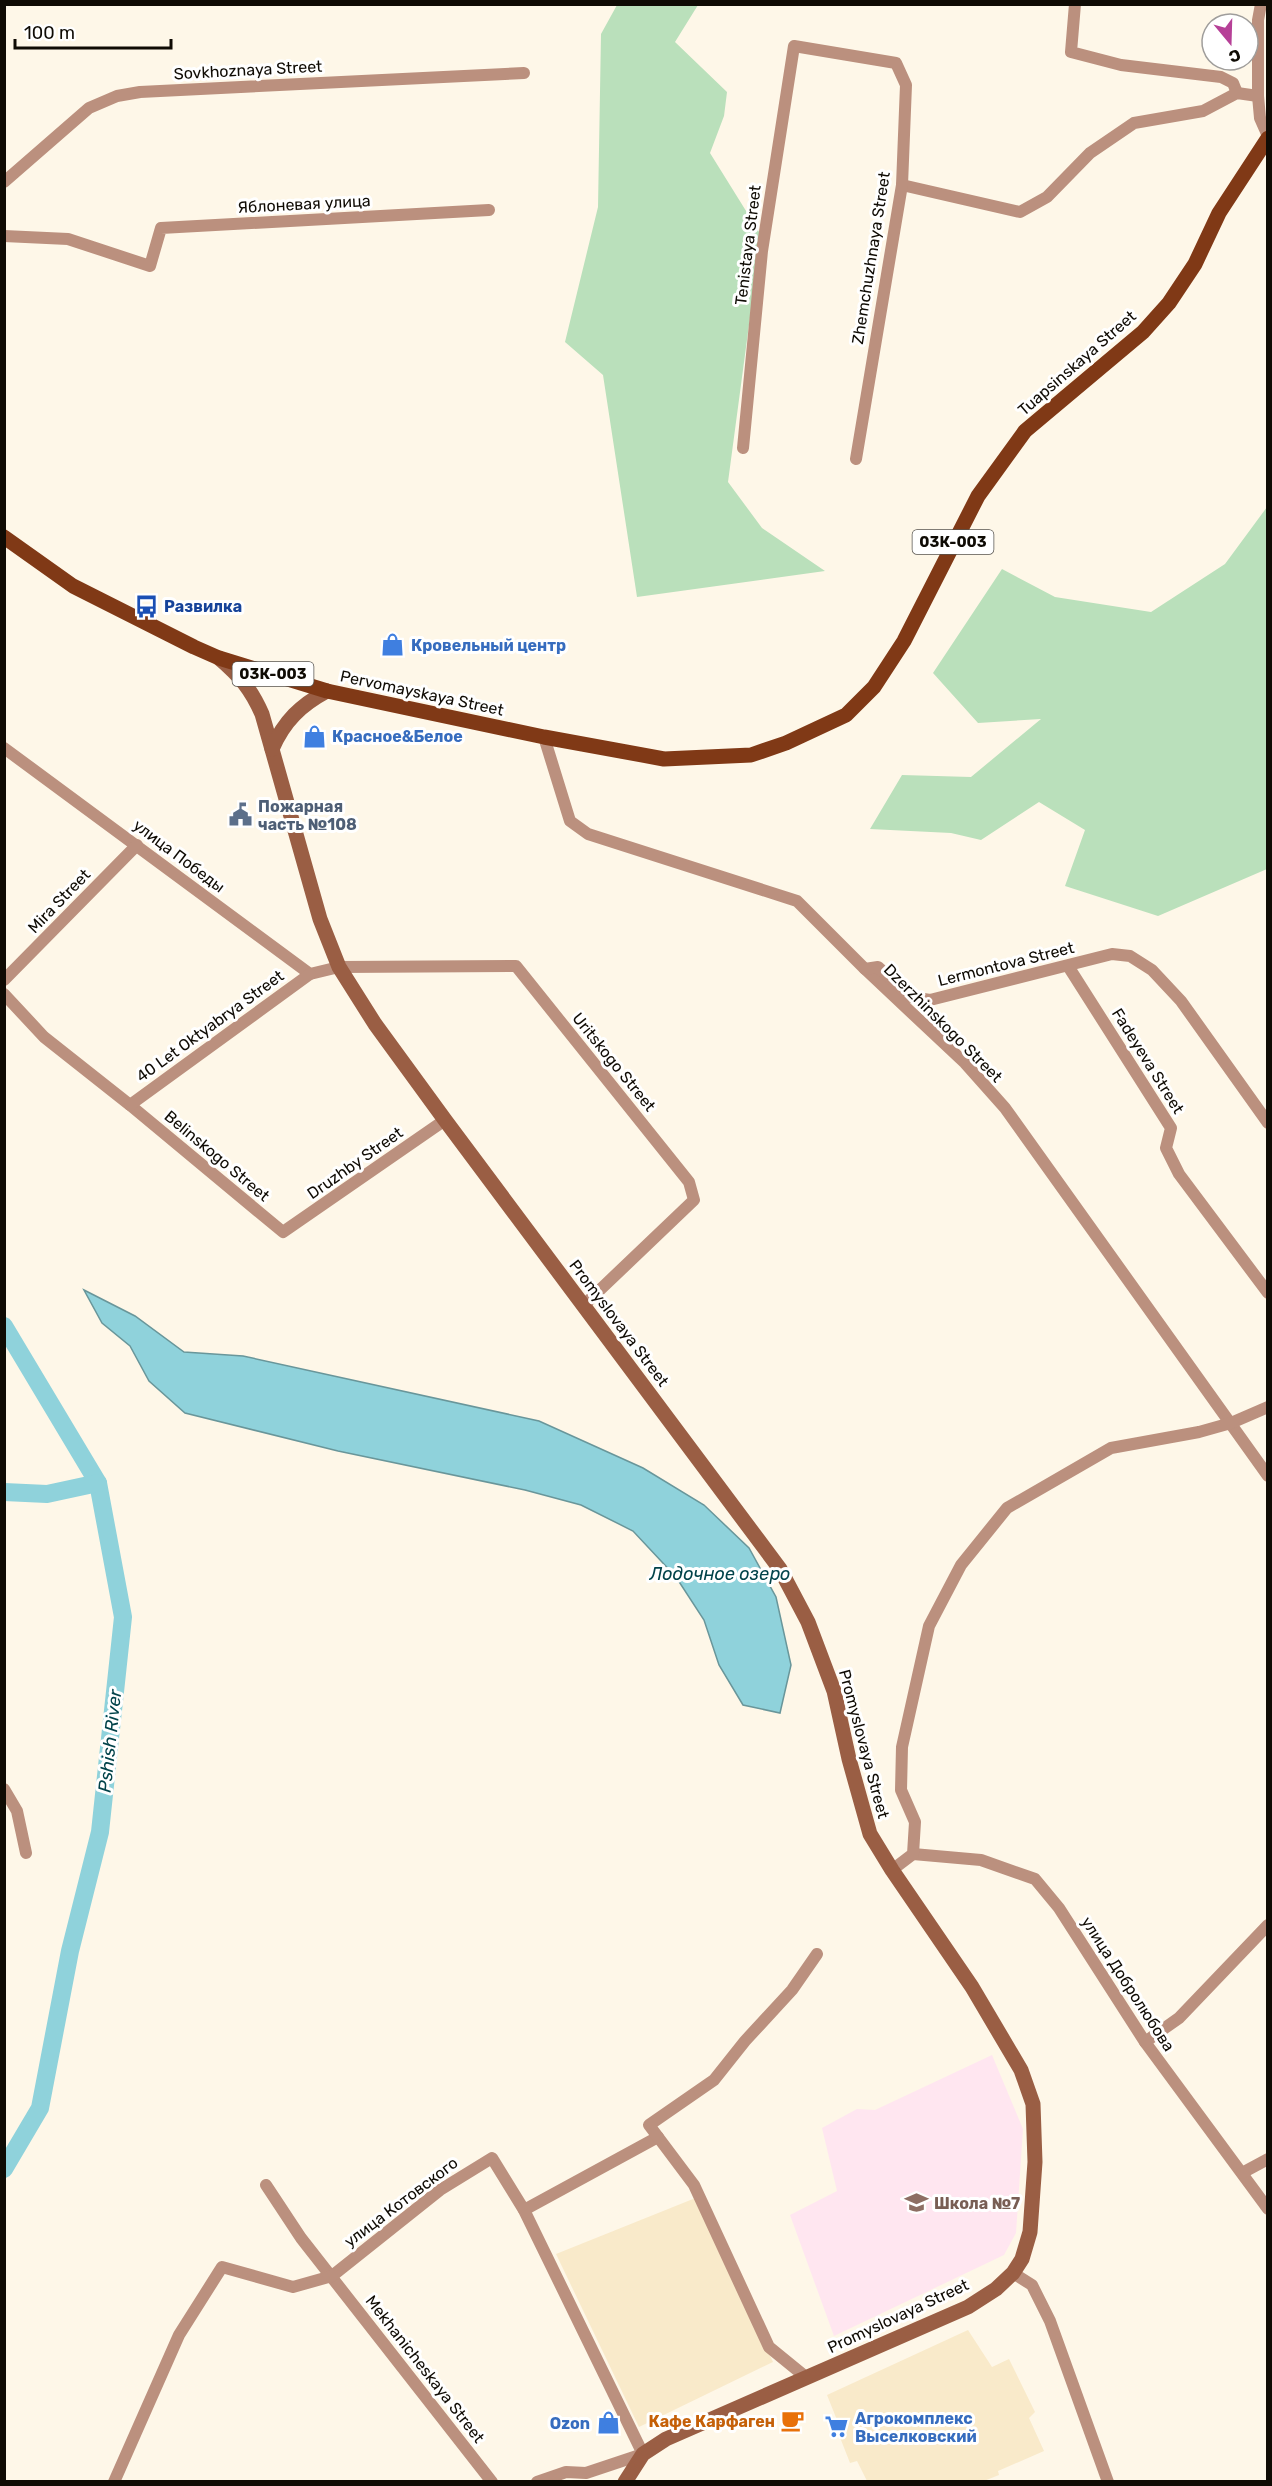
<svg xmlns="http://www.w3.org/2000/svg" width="1272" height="2486" font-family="Rubik,sans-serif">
  <rect width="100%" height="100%" fill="#fef7e8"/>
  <g fill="#f9eaca">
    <path d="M698,2197L773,2362L639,2427L556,2254Z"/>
    <path d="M968,2330L992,2367L1009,2359L1035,2412L1029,2418L1044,2451L998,2471L999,2475L984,2481H867L857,2461L850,2463L834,2422L837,2420L827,2395Z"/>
  </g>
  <path fill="#ffe6f0" d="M992,2055L1023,2129L1016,2233L1004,2255L834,2336L790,2215L837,2191L822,2128L857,2109L875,2110Z"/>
  <g fill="#bae0bb">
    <path d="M617,5H698L675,42L727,92L724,116L710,153L761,235L728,482L762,528L825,571L637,597L603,375L565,342L598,207L601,34Z"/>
    <path d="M1267,507V869L1158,916L1065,886L1085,830L1039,802L981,840L951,833L870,829L902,775L971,777L1041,719L978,723L933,673L1002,569L1055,597L1151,612L1225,564Z"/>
  </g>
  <path fill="#8fd2db" stroke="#69969a" stroke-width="1.5" d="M84,1290L135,1316L184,1352L243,1356L539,1421L643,1468L704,1505L749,1548L776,1597L791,1665L780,1713L743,1705L719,1665L704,1620L676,1577L633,1531L581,1505L525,1490L338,1451L185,1413L149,1381L130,1346L102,1323Z"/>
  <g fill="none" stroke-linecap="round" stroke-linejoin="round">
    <g stroke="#8fd2db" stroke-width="18">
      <path d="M4,1326L98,1483L123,1617L100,1832L70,1951L40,2108L4,2169"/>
      <path d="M4,1492L47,1494L98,1483"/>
    </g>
    <g stroke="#bb907e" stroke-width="12">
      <path d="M1075,4L1071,52L1121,65L1221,77L1233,83L1237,93"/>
      <path d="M1261,4L1258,20V96L1260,118L1268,136"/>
      <path d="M4,182L89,108L117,96L140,92L524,73"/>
      <path d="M902,185L1020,212L1047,197L1090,153L1134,123L1203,111L1237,93L1258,96"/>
      <path d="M4,236L68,239L150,266L161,228L489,210"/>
      <path d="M743,448L762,251L794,46L896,63L906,85L902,185L856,459"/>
      <path d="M544,737L570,821L588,834L797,901L865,969L965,1063L1005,1108L1268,1476"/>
      <path d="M4,748L310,974L339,967L516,966L689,1182L694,1200L583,1306"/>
      <path d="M1068,966L1171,1128L1166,1148L1179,1174L1268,1293"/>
      <path d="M865,969L878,967L911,997L930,1000L1112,954L1130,956L1152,970L1181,1001L1268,1123"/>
      <path d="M4,980L137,845"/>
      <path d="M4,994L44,1037L130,1105L283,1232L445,1120"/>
      <path d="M130,1105L310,974"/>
      <path d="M4,1789L17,1811L26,1853"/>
      <path d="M913,1854L981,1860L1035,1879L1059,1908L1145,2042L1268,2209"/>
      <path d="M892,1870L913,1854L915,1822L901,1790L902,1747L929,1626L961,1565L1007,1508L1111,1448L1199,1432L1231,1423L1268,1407"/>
      <path d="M1145,2042L1179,2018L1268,1925"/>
      <path d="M1242,2173L1268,2159"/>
      <path d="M266,2185L301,2238L492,2482"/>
      <path d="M524,2210L658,2137"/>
      <path d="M1013,2273L1032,2285L1050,2321L1108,2482"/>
      <path d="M807,2378L769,2347L694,2185L649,2125L714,2080L745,2041L792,1990L817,1954"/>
      <path d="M114,2482L179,2335L222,2267L293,2287L332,2276L440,2190L492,2158L524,2210L643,2454L586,2473L566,2472L537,2482"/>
    </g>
    <g stroke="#9a5e44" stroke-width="15">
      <path d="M219,658C240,676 251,689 262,714L320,919L339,967L375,1024L445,1120L780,1569L808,1622L834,1691L849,1759L870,1834L892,1870L972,1987L1021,2070L1033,2104L1035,2162L1030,2232L1022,2259L1013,2273L996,2289L968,2307L666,2439L643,2454L625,2482"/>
      <path d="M272,749C284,721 301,705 327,691"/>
    </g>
    <path stroke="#803916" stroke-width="15" d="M4,537L73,586L194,647L219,658L327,691L544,737L664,759L751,755L786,743L846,715L874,687L904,641L978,496L1025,431L1143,332L1169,303L1195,264L1219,213L1268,138"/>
  </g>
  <defs>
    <symbol id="bus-bare" viewBox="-9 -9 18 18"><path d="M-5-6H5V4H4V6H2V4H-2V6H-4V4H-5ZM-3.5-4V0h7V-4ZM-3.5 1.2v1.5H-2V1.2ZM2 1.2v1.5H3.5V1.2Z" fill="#1a4fb4" stroke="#fff" stroke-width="2.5" paint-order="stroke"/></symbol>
    <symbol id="shop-bare" viewBox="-9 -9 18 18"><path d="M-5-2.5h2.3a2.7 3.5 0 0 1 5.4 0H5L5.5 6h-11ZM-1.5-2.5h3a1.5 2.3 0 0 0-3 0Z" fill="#3f7fe0" stroke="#fff" stroke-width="2.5" paint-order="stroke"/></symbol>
    <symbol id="civic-bare" viewBox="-9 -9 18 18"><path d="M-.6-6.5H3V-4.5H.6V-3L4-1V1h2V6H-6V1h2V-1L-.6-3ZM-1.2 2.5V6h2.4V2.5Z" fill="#5c6f8a" stroke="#fff" stroke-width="2.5" paint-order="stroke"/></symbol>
    <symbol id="school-bare" viewBox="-9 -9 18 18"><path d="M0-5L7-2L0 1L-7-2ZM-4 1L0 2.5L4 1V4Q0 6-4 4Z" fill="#8d6e63" stroke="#fff" stroke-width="2.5" paint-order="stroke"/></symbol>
    <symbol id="cafe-bare" viewBox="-9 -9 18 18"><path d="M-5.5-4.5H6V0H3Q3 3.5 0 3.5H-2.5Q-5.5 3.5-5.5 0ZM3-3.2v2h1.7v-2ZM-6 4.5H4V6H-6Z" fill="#e8710a" stroke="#fff" stroke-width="2.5" paint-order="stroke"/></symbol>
    <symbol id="supermarket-bare" viewBox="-9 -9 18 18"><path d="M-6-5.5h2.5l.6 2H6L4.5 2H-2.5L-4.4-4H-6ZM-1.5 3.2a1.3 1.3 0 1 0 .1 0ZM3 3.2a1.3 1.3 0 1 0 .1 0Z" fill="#3f7fe0" stroke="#fff" stroke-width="2.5" paint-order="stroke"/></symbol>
  </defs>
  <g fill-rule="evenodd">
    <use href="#bus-bare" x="130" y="590" width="33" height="33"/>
    <use href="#shop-bare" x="376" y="628" width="33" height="33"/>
    <use href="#shop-bare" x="298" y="720" width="33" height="33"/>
    <use href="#civic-bare" x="224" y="798" width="33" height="33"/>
    <use href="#school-bare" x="900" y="2186" width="33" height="33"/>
    <use href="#cafe-bare" x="776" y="2404" width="33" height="33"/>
    <use href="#shop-bare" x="592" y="2406" width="33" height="33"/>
    <use href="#supermarket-bare" x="820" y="2410" width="33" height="33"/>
  </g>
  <g text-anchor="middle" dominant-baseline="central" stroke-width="6" stroke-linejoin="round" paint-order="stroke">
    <g fill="#fff" stroke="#57544f" stroke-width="1.5">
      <rect x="912.5" y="530" width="81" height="24" rx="4.5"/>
      <rect x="232.5" y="662" width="81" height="24" rx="4.5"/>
    </g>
    <g font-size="15" font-weight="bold" fill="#0f0b04">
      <text x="953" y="542">03К-003</text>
      <text x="273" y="674">03К-003</text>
    </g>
    <g font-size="16" fill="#0f0b04" stroke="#fff">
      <text transform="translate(248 70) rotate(-3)">Sovkhoznaya Street</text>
      <text transform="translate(304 204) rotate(-3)">Яблоневая улица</text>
      <text transform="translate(748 245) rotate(-83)">Tenistaya Street</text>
      <text transform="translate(871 258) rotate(-81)">Zhemchuzhnaya Street</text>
      <text transform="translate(1077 363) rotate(-41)">Tuapsinskaya Street</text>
      <text transform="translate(422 693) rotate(12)">Pervomayskaya Street</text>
      <text transform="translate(179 856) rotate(37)">улица Победы</text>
      <text transform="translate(59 901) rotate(-46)">Mira Street</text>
      <text transform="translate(1006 964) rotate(-14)">Lermontova Street</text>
      <text transform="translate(943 1023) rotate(45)">Dzerzhinskogo Street</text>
      <text transform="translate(210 1026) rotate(-36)">40 Let Oktyabrya Street</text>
      <text transform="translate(1148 1061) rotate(58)">Fadeyeva Street</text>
      <text transform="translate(614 1062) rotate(51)">Uritskogo Street</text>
      <text transform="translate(217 1156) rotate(40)">Belinskogo Street</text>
      <text transform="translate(355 1163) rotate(-35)">Druzhby Street</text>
      <text transform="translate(619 1323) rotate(53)">Promyslovaya Street</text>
      <text transform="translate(864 1744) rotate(75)">Promyslovaya Street</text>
      <text transform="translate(1128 1984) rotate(57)">улица Добролюбова</text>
      <text transform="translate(401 2202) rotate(-37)">улица Котовского</text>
      <text transform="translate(898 2316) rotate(-25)">Promyslovaya Street</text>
      <text transform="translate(425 2369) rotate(52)">Mekhanicheskaya Street</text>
    </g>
    <g font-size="16" font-weight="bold" fill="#164399" stroke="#fff" text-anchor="start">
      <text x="164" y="606">Развилка</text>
    </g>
    <g font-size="16" font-weight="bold" fill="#366cbe" stroke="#fff" text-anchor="start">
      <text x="411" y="645">Кровельный центр</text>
      <text x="332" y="736">Красное&amp;Белое</text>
      <text x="855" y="2418">Агрокомплекс<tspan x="855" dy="18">Выселковский</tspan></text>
      <text x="590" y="2423" text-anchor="end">Ozon</text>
    </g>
    <g font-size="16" font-weight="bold" fill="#4e5e75" stroke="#fff" text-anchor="start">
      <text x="258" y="806">Пожарная<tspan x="258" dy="18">часть №108</tspan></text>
    </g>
    <g font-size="16" font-weight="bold" fill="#785e54" stroke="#fff" text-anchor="start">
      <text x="934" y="2203">Школа №7</text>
    </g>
    <g font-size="16" font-weight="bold" fill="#c56008" stroke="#fff" text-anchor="end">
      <text x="775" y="2421">Кафе Карфаген</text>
    </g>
    <g font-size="18" font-style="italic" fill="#02434a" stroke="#fff">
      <text x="720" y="1574">Лодочное озеро</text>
      <text transform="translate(110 1741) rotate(-84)">Pshish River</text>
    </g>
  </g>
  <rect width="1272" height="2486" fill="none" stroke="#0f0b04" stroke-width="12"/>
  <g transform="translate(1230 42) rotate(161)"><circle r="28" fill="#ffffff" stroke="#9f9d9b" stroke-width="1.5"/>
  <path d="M0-4.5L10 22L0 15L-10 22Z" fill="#b64097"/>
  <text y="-9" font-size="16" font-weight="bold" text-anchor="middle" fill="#0f0b04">С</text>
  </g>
  <path d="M15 39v9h156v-9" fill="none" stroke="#0f0b04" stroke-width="3"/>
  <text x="24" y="39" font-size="18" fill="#0f0b04" stroke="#ffffff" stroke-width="4.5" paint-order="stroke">100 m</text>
</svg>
